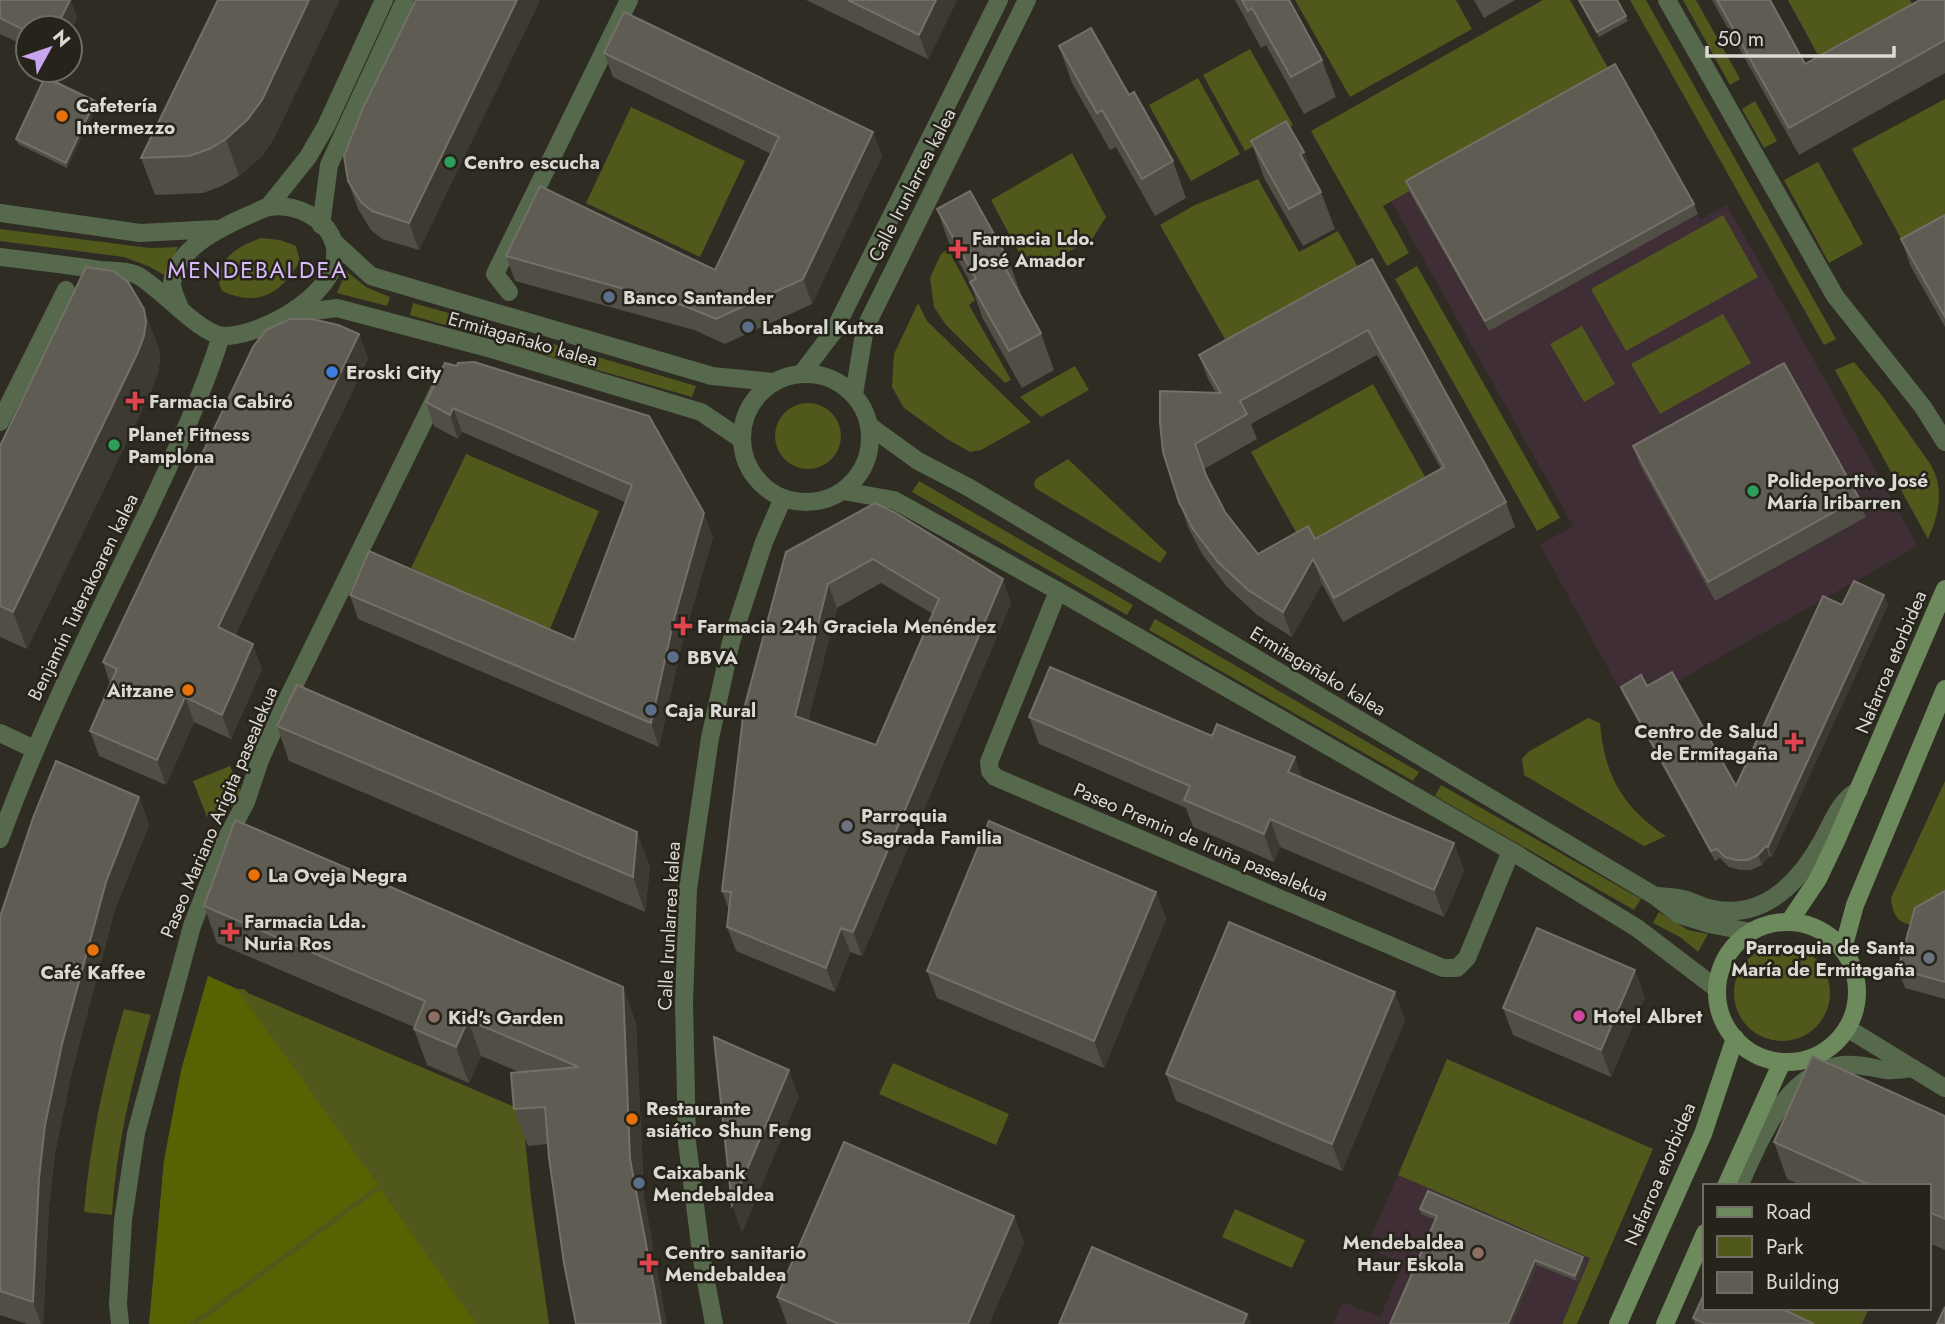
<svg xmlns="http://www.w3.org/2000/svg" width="1945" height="1324" font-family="Jost,sans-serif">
  <rect width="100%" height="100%" fill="#2f2c24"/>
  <g fill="#402e37">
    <path d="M1619,74L1700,219L1727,205L1918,546L1651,696L1624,697L1540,545L1573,526L1391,201Z"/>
    <path d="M1398,1175L1591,1258L1562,1324H1333L1343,1302L1380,1317L1403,1264L1366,1247Z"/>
  </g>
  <g fill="#50581c">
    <path d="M1295,0H1456L1472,29L1350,97Z"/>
    <path d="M1543,0H1570L1608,68L1516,131L1383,206L1409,253L1387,266L1311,131Z"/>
    <path d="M1630,0H1646L1836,339L1824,345Z"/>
    <path d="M1683,0H1696L1740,79L1730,85Z"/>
    <path d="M1788,0H1910L1919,16L1825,68Z"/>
    <path d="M1250,49L1293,125L1245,151L1203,75Z"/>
    <path d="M1198,78L1240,154L1191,181L1149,105Z"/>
    <path d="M1945,99V225L1905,246L1852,149Z"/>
    <path d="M1755,101L1777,141L1764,148L1742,109Z"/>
    <path d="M631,107L745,161L700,257L586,203Z"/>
    <path d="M1072,153L1106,217L1092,239L1049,262H1024L991,200Z"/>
    <path d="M1818,162L1863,244L1829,263L1784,180Z"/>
    <path d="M1258,179L1299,252L1338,231L1365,280L1234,355L1160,225L1195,205Z"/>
    <path d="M1723,215L1758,277L1626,351L1591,289Z"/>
    <path d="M0,229L150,248L178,247L166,276L148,266L124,257L0,241Z"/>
    <path d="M261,238L280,240L296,246L300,261C281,293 259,308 222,291L216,276C227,253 237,247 261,238Z"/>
    <path d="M948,249L975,300L969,305L1011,380L1005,383L946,325L934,307L930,278L941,254Z"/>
    <path d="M1417,266L1560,518L1537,531L1395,279Z"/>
    <path d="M346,271L366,287L390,297L387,306L337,293Z"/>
    <path d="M413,303L484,323L480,335L410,315Z"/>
    <path d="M918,303L927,321L1031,422L981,450L970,452L947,439L904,408L892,387L894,354Z"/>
    <path d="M1723,314L1751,363L1660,414L1631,364Z"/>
    <path d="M1582,326L1615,384L1584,402L1550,344Z"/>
    <path d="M502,329L696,386L692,397L499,342Z"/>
    <path d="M1854,362L1884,398L1926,458C1945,482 1941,510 1928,539L1835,370Z"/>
    <path d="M1075,366L1089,390L1041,417L1020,397Z"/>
    <path d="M1373,384L1428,482L1306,550L1251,452Z"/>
    <circle cx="808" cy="436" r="33"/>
    <path d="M466,454L599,511L550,629L411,568Z"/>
    <path d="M1068,459L1167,553L1160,563L1035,488L1034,482L1037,478Z"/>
    <path d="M919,481L1133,605L1127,615L912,492Z"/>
    <path d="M1155,619L1419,772L1413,781L1149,630Z"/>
    <path d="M1588,718L1600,723C1604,775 1623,808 1666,836L1644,846L1524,775L1522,759L1528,752Z"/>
    <path d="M230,766L245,801L207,817L193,781Z"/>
    <path d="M1945,781V907L1913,925C1896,923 1893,914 1891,898Z"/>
    <path d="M1441,785L1641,899L1634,910L1435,796Z"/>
    <path d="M1659,912L1688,930L1708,934L1698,952L1680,937L1653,923Z"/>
    <circle cx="1782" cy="993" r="48"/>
    <path d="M208,976L237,989H244L248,993L522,1110L532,1206L549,1324H150L164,1161L181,1071Z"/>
    <path d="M124,1009L151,1015C132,1081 116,1147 112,1215L84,1212C90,1143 104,1076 124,1009Z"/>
    <path d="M1447,1059L1653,1149L1577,1324H1562L1590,1258L1398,1175Z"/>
    <path d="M893,1063L1009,1114L996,1145L879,1094Z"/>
    <path d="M1235,1209L1305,1240L1292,1268L1222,1237Z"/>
    <path d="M1765,1308H1869L1862,1324H1795Z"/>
  </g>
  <g fill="#586203">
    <path d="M208,976L237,989L378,1185L189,1324H149L164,1161L181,1071Z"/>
    <path d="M380,1189L476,1324H198Z"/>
  </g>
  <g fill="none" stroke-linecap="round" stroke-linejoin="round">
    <g stroke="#57694d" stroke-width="18">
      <path d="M1667,0L1835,296L1923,407L1945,442"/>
      <path d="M509,292L495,274L629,0"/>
      <path d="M0,422L66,290"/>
      <path d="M120,1324L118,1304L123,1220L136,1133L192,926L224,843L246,802L260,760L285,704L439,390"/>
    </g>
    <g stroke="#57694d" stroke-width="18">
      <path d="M1058,591L989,762L990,771L995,777L1443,968H1457L1467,958L1511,851"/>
      <path d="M0,733L34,749"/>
      <path d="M0,839C41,726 95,620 147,513C174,455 202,397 221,336"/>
    </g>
    <g stroke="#57694d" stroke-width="18">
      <path d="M268,207L308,157L326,126L384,0"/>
      <path d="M0,213L140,233L216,229"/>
      <path d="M321,225L329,165L405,0"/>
      <path d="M333,241L371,276L712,376L773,382"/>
      <path d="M0,257C33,261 67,265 100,270C111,271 127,270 137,275C160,287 200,335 224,336C263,336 347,290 334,243C326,217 294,203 269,207C262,208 255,213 249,215C222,227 176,248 172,283C172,290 177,301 180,308"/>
      <path d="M289,314L337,308L488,348L701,412L741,439"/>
      <path d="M802,373L834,331L999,0"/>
      <circle cx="806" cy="438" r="64"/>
      <path d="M854,394L865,328L1027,0"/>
      <path d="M871,427L918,461L968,487L1655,896L1680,915L1709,924L1751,932"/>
      <path d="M843,491L894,500L1058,591L1511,851L1637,928L1717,989"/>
      <path d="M1657,896C1665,897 1675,897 1683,899C1692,901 1700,906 1708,908C1762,922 1798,884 1822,841C1833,821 1839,801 1859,790"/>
      <path d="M1847,1028L1945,1088"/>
      <path d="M1739,1186C1761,1139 1784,1073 1843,1065C1858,1063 1872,1068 1886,1070C1894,1071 1904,1069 1913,1068"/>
      <path d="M714,1324L702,1260L687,1142L684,1003L688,889L710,738L731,642L764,542L783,498"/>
    </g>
    <g stroke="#6d8a5d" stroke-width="18">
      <path d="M1789,922L1818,879L1837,839L1945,589"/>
      <circle cx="1787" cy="992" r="70"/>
      <path d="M1843,949L1855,905L1945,689"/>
      <path d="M1726,1186L1782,1062"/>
      <path d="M1618,1324L1703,1134L1735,1038"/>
      <path d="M1665,1324L1705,1233"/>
    </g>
  </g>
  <g fill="#504e45" fill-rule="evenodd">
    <path d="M0,0H72L71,2L77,18L70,33V28H28V47L0,34Z"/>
    <path d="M218,0L275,137L262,156L239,176L222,186L203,193L155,195L141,158Z"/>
    <path d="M416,0H540L419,250L382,239L371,230L358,209L348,181Z"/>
    <path d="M806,0H957L928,59Z"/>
    <path d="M1235,0H1289L1322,60L1336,97L1304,114L1266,45L1261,48Z"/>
    <path d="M1474,0H1515L1484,18Z"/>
    <path d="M1578,0H1617L1628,21L1599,37Z"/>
    <path d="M1712,0H1770L1805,64L1945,0V73L1799,155Z"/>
    <path d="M1059,46L1129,95L1173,161L1186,198L1155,216L1116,147L1110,150L1072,83Z"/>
    <path d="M604,53L873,132L882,156L812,304L725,344L694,330L515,281L506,256L715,270L771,154L613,77Z"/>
    <path d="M95,101L97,106L67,168L18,144L16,139Z"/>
    <path d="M1251,141L1304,152L1313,177L1321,192L1335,229L1303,246L1264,178Z"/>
    <path d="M1406,181L1694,204L1698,214L1489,331L1409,191Z"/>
    <path d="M937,209L1009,261L1022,298H1021L1041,333L1054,370L1022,388L983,319L970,282L950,246Z"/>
    <path d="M1945,215V327L1911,267L1901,239Z"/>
    <path d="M1372,259L1506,502L1515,527L1343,622L1322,584L1292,637L1257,615L1227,587L1202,554L1188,527L1163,452L1216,393L1208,379L1199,355ZM1377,355L1441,469L1315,539L1258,554L1225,512L1207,477L1204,469L1257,439L1251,424Z"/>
    <path d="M359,334L368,359L235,635L262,669L231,739L194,722L166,785L99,756L90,731L110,684L103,662Z"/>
    <path d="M158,346L160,359L158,373L151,391L27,649L0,637V446Z"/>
    <path d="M445,363L713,537L682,643L659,747L358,619L350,595L574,640L625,502L462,432L458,439L434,426L426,402Z"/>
    <path d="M1633,446L1859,498L1866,517L1715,601L1640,465Z"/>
    <path d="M875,503L1011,603L862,956L850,952L835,992L736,951L727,927L729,910L722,891L744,709ZM881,583L933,614L876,745L808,721L837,608Z"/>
    <path d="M1842,605H1888L1772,857L1769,856L1762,865L1751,870H1740L1729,867L1720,858L1715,861L1624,696L1621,687L1647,686L1736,786Z"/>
    <path d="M1029,717L1302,778L1454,843L1464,871L1444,917L1280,847L1274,862L1193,827L1186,808L1039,744Z"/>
    <path d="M277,726L650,866L645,912L289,761Z"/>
    <path d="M139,797L149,825L115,909L72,1071L55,1153L49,1205L43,1324H27L0,1315V917Z"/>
    <path d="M1945,891V999L1905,988L1898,969Z"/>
    <path d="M1156,892L1166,919L1104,1068L937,998L927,971Z"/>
    <path d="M204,906L623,987L636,1024L644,1195L548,1144L528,1146L514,1109L519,1072L481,1056L469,1083L427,1065L414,1029V1027L217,943Z"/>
    <path d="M1645,997L1611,1077L1513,1035L1503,1008Z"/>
    <path d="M1405,1020L1342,1171L1176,1101L1166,1074Z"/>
    <path d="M1945,1116V1250L1929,1243V1186H1803L1787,1179L1774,1142Z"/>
    <path d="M1420,1209L1585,1262L1577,1281L1537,1265L1512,1324H1390L1436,1220L1421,1214Z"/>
    <path d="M1014,1216L1024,1243L989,1324H787L777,1297Z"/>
    <path d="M1693,1318L1814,1324H1695Z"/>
  </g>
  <g fill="#3d3a31">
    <path d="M61,0H72L71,2L77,18L70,33V28H56Z"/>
    <path d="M309,0H340L275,137L262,156L239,176L226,139Z"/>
    <path d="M517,0H540L419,250L409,223Z"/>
    <path d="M936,0H957L928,59L919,35Z"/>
    <path d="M95,101L97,106L67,168L66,163Z"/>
    <path d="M873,132L882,156L812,304L803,279Z"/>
    <path d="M1304,152L1317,189L1300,154Z"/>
    <path d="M144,309L158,346L160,359L158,373L151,391L27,649L13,612Z"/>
    <path d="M359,334L368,359L227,652L218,627Z"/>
    <path d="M453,408L462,432L458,439L450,415Z"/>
    <path d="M704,513L713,537L682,643L659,747L651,723L674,619Z"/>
    <path d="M1313,559L1322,584L1292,637L1283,612Z"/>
    <path d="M1003,579L1011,603L862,956L853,932Z"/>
    <path d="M828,584L837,608L803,740L795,716Z"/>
    <path d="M1884,595L1888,605L1772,857L1768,847Z"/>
    <path d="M253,644L262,669L231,739L222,715Z"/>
    <path d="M185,697L194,722L166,785L157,760Z"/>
    <path d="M1295,757L1305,785L1288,772Z"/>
    <path d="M139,797L149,825L115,909L72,1071L55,1153L49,1205L43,1324H41L33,1302L39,1178L45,1125L62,1044L106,882Z"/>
    <path d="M1270,819L1280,847L1274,862L1264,834Z"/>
    <path d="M637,832L650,866L645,912L633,877Z"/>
    <path d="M1454,843L1464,871L1444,917L1434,890Z"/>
    <path d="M1766,846L1769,856L1762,865L1758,855Z"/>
    <path d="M1156,892L1166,919L1104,1068L1094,1041Z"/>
    <path d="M841,928L850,952L835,992L826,968Z"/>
    <path d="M1635,970L1645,997L1611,1077L1601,1050Z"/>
    <path d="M623,987L636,1024L644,1195L667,1324H661L630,1159Z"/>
    <path d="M1395,992L1405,1020L1342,1171L1332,1144Z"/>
    <path d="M468,1020L481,1056L469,1083L456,1047Z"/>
    <path d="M789,1070L799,1097L742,1233L732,1205Z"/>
    <path d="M1014,1216L1024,1243L989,1324H968Z"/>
    <path d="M1583,1257L1585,1262L1577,1281L1575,1276Z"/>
    <path d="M1535,1260L1537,1265L1512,1324H1508Z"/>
    <path d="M1247,1314L1251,1324H1243Z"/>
  </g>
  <g fill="#5f5c54" stroke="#737068" stroke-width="2" fill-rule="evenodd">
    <path d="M0,0H70L56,28H28V32L0,18Z"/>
    <path d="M218,0H309L262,100L248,119L226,139L209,149L189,156L141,158Z"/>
    <path d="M416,0H517L409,223L372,211L361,202L348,181L344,156L363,108Z"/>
    <path d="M848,0H936L919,35Z"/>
    <path d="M1242,0H1289L1322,60L1291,77L1252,8L1248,11Z"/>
    <path d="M1579,0H1617L1626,16L1597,32Z"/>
    <path d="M1717,0H1770L1805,64L1920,0H1945V40L1789,128Z"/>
    <path d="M624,12L873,132L803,279L716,319L685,306L506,256L540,186L715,270L779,137L604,53Z"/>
    <path d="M1091,28L1129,95L1134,92L1173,161L1142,179L1102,110L1097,113L1059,46Z"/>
    <path d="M1615,64L1694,204L1485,321L1406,181Z"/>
    <path d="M45,77L95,101L66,163L16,139Z"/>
    <path d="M1286,121L1304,152L1300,154L1321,192L1289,209L1251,141Z"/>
    <path d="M970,191L1009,261L1003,264L1041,333L1009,351L970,282L976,279L937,209Z"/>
    <path d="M1945,215V317L1901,239Z"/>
    <path d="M1372,259L1506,502L1334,598L1313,559L1283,612L1248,590L1218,562L1193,529L1179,502L1163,452L1160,423V391L1221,393L1199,355ZM1368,330L1444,467L1315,539L1308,526L1258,554L1225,512L1206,475L1195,444L1247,414L1240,401Z"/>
    <path d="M86,267L113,271L128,282L144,309L146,322L144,336L137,354L13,612L0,606V446Z"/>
    <path d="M290,319H312L338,325L359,334L218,627L253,644L222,715L185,697L157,760L90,731L117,669L103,662L253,347L266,330Z"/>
    <path d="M474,362L649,416L704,513L674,619L651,723L350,595L369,551L574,640L632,485L453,408L450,415L426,402L445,363L457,366L458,363Z"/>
    <path d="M1784,363L1859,498L1708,582L1633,446Z"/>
    <path d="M875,503L894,512L1003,579L853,932L841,928L826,968L727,927L731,892L722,891L744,709L786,552ZM873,559L939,599L876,745L795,716L828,584Z"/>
    <path d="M1854,581L1884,595L1768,847L1766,846L1758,855L1748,860H1736L1725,857L1717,849L1711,851L1621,687L1641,675L1647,686L1672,672L1736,786L1823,596L1842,605Z"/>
    <path d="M1050,667L1212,736L1217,724L1295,757L1288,772L1454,843L1434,890L1270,819L1264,834L1184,800L1190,786L1029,717Z"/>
    <path d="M297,685L637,832L633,877L277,726Z"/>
    <path d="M56,761L139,797L106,882L62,1044L45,1125L39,1178L33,1302L0,1291V917L33,818Z"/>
    <path d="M235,820L623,987L630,1159L661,1324H576L564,1263L549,1158L545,1107L514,1109L511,1073L579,1067L468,1020L456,1047L414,1029L425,1001L204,906Z"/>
    <path d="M989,821L1156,892L1094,1041L927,971Z"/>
    <path d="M1945,891V982L1898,969L1915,908Z"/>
    <path d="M1229,922L1395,992L1332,1144L1166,1074Z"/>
    <path d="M1537,928L1635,970L1601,1050L1503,1008Z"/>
    <path d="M714,1037L789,1070L732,1205L719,1085Z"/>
    <path d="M1812,1056L1945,1116V1219L1929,1212V1186H1872L1774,1142Z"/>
    <path d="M844,1142L1014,1216L968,1324H839L777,1297Z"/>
    <path d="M1428,1191L1583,1257L1575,1276L1535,1260L1508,1324H1390L1437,1216L1420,1209Z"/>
    <path d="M1092,1247L1247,1314L1243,1324H1059Z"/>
    <path d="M1705,1292V1308H1780L1814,1324H1706L1693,1318Z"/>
    <path d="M1945,1307V1324H1937Z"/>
  </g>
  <g fill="#e8710a" stroke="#26231a" stroke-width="2.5">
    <circle cx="62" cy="116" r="7"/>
    <circle cx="188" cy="690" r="7"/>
    <circle cx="254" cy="875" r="7"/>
    <circle cx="93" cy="950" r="7"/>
    <circle cx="632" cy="1119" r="7"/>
  </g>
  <g fill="#2e9e5b" stroke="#26231a" stroke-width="2.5">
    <circle cx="450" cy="162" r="7"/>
    <circle cx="114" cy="445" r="7"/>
    <circle cx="1753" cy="491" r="7"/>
  </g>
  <g fill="#e0444e" stroke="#26231a" stroke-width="2.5">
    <path d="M954.5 238.5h7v7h7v7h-7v7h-7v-7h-7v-7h7z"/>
    <path d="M131.5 390.5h7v7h7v7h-7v7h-7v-7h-7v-7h7z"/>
    <path d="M679.5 615.5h7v7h7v7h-7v7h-7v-7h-7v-7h7z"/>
    <path d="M1790.5 731.5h7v7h7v7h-7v7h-7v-7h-7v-7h7z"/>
    <path d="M226.5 921.5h7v7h7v7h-7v7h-7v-7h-7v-7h7z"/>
    <path d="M645.5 1252.5h7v7h7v7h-7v7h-7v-7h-7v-7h7z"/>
  </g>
  <g fill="#5c6f8a" stroke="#26231a" stroke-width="2.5">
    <circle cx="609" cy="297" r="7"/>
    <circle cx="748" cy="327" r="7"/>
    <circle cx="673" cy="657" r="7"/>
    <circle cx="651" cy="710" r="7"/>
    <circle cx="639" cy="1183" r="7"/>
  </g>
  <circle fill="#3f7fe0" stroke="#26231a" stroke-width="2.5" cx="332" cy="372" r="7"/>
  <g fill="#6b7280" stroke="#26231a" stroke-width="2.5">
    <circle cx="847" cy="826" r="7"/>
    <circle cx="1929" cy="958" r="7"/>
  </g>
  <circle fill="#d1479c" stroke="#26231a" stroke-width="2.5" cx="1579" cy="1016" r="7"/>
  <g fill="#8d6e63" stroke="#26231a" stroke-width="2.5">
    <circle cx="434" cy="1017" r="7"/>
    <circle cx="1478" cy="1253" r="7"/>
  </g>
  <g text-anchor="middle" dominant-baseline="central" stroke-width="5" stroke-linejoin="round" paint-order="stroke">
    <g font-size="19" font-weight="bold" fill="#dbd9d4" stroke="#26231a" text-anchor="start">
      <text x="76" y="105">Cafetería<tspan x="76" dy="22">Intermezzo</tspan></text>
      <text x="464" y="162">Centro escucha</text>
      <text x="972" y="238">Farmacia Ldo.<tspan x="972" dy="22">José Amador</tspan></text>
      <text x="623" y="297">Banco Santander</text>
      <text x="762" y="327">Laboral Kutxa</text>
      <text x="346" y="372">Eroski City</text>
      <text x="149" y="401">Farmacia Cabiró</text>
      <text x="128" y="434">Planet Fitness<tspan x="128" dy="22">Pamplona</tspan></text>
      <text x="1767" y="480">Polideportivo José<tspan x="1767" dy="22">María Iribarren</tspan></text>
      <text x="697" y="626">Farmacia 24h Graciela Menéndez</text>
      <text x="687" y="657">BBVA</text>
      <text x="174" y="690" text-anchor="end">Aitzane</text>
      <text x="665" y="710">Caja Rural</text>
      <text x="1778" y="731" text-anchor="end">Centro de Salud<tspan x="1778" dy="22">de Ermitagaña</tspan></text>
      <text x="861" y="815">Parroquia<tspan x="861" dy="22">Sagrada Familia</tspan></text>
      <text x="268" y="875">La Oveja Negra</text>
      <text x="244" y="921">Farmacia Lda.<tspan x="244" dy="22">Nuria Ros</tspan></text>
      <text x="1915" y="947" text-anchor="end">Parroquia de Santa<tspan x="1915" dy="22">María de Ermitagaña</tspan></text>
      <text x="93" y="972" text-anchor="middle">Café Kaffee</text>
      <text x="1593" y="1016">Hotel Albret</text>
      <text x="448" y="1017">Kid's Garden</text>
      <text x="646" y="1108">Restaurante<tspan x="646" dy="22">asiático Shun Feng</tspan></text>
      <text x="653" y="1172">Caixabank<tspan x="653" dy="22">Mendebaldea</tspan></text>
      <text x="1464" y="1242" text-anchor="end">Mendebaldea<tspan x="1464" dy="22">Haur Eskola</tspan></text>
      <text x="665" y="1252">Centro sanitario<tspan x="665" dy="22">Mendebaldea</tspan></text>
    </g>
    <g font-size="19" fill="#dbd9d4" stroke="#26231a">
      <text transform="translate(912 185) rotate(-63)">Calle Irunlarrea kalea</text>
      <text transform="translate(523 339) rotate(16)">Ermitagañako kalea</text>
      <text transform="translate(83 597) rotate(-64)">Benjamín Tuterakoaren kalea</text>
      <text transform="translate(1891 662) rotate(-67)">Nafarroa etorbidea</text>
      <text transform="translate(1318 671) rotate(31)">Ermitagañako kalea</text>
      <text transform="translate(219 812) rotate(-67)">Paseo Mariano Arigita pasealekua</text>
      <text transform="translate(1201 842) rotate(23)">Paseo Premin de Iruña pasealekua</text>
      <text transform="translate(669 926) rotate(-87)">Calle Irunlarrea kalea</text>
      <text transform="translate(1660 1174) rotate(-67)">Nafarroa etorbidea</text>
    </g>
    <g font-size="23" letter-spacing="2" fill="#dbbaff" stroke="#26231a">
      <text x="258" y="270">MENDEBALDEA</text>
    </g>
  </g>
  <rect x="1703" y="1184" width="228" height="126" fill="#26231a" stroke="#6e6c64" stroke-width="2"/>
  <rect x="1717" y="1207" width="35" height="10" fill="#6d8a5d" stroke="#6e6c64" stroke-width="2"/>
  <text x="1766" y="1219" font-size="21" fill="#dbd9d4">Road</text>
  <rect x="1717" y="1236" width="35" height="21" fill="#50581c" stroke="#6e6c64" stroke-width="2"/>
  <text x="1766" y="1254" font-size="21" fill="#dbd9d4">Park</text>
  <rect x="1717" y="1272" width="35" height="21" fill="#5f5c54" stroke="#6e6c64" stroke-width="2"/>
  <text x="1766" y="1289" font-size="21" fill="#dbd9d4">Building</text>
  <g transform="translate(49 49) rotate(50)"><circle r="33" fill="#26231a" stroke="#6e6c64" stroke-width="2"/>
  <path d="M0-5L12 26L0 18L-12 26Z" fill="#c9a5ee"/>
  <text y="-10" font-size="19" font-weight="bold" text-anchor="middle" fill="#dbd9d4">N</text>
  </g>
  <path d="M1707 46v10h187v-10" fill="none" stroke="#dbd9d4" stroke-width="3.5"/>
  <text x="1717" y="46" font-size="21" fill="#dbd9d4" stroke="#26231a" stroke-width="5" paint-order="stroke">50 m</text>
</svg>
